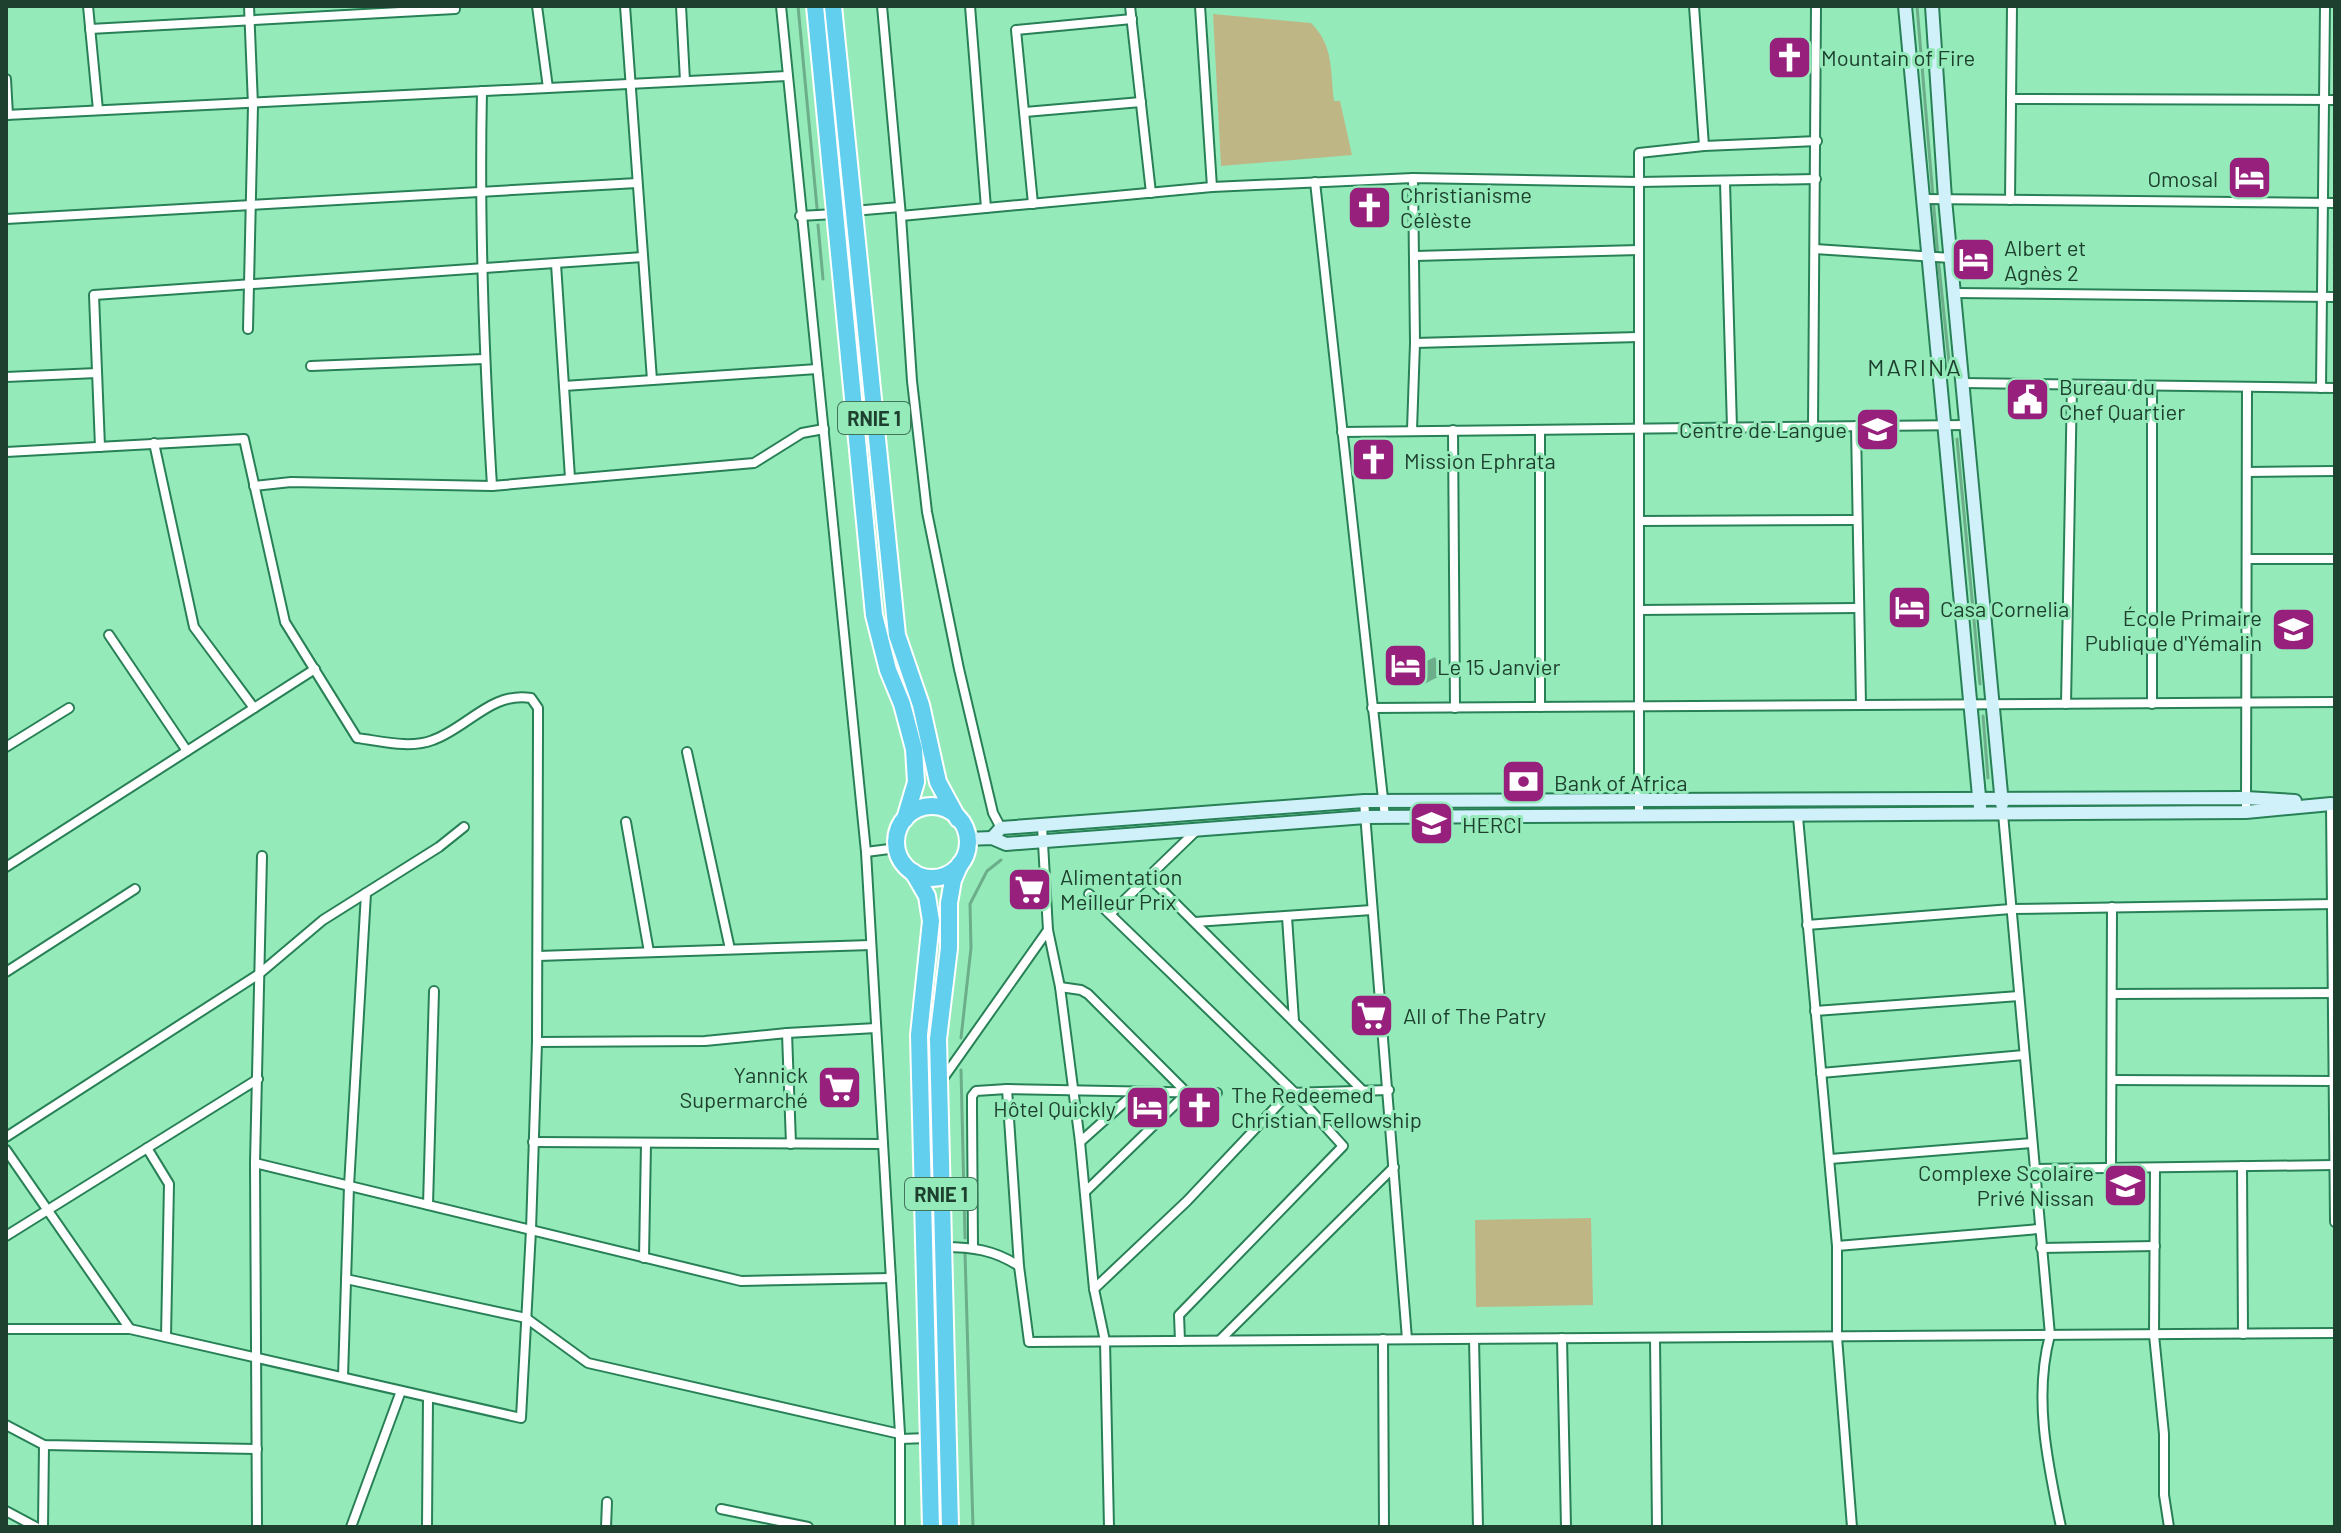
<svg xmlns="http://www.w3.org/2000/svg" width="2341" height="1533" font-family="Barlow,sans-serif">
  <rect width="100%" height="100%" fill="#95eaba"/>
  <g fill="#bfb686">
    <path d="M1213,14L1311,23C1334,46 1330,70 1334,101H1340L1352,155L1221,166Z"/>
    <path d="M1591,1218L1593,1305L1476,1307L1475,1220Z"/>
  </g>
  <path fill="#6dae8a" d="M1435,657L1444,674L1418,687L1409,669Z"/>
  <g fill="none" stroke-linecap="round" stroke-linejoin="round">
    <g stroke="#6dae8a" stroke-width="3">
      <path d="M798,6L817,208"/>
      <path d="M1917,6L1938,257L1950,371"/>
      <path d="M818,225L823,279"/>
      <path d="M1957,439L1980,684"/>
      <path d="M1983,716L1988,778"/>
      <path d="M961,1038L971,948L970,904L987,871L1001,860"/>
      <path d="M961,1070L965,1238"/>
      <path d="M965,1253L973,1527"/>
    </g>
    <defs>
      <g id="street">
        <path d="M88,6L98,110"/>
        <path d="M537,6L548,88"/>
        <path d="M625,6L652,380"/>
        <path d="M681,6L685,81"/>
        <path d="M781,6L866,852L900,1434V1527"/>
        <path d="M882,6L901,216L912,381L927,512L959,669L993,813L1001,828"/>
        <path d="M970,6L986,208"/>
        <path d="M1130,6L1151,193"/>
        <path d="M1200,6L1212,187"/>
        <path d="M1694,6L1704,146"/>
        <path d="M90,29L455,9"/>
        <path d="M6,79L8,115"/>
        <path d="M482,91C479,223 484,355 492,486"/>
        <path d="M2011,99L2335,100"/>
        <path d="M1025,112L1141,102"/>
        <path d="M6,115L787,76"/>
        <path d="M1315,182L1385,817"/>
        <path d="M1725,182L1732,428"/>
        <path d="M1923,199L2335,203"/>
        <path d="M2010,200L2012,6"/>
        <path d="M1033,204L1016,30L1132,19"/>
        <path d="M853,211L900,207"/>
        <path d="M800,216L835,214"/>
        <path d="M901,216L1212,187L1413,178L1639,182L1816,179"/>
        <path d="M6,219L637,183"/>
        <path d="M1815,249L1951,258"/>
        <path d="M1415,256L1639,250"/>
        <path d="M556,264L570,478"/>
        <path d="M1954,293L2335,297"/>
        <path d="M248,329L253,105L249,6"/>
        <path d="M1415,343L1639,337"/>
        <path d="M311,366L484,359"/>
        <path d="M6,377L97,373"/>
        <path d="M1963,383L2335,388"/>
        <path d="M564,386L817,369"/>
        <path d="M2152,386V704"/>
        <path d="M2321,388L2325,6"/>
        <path d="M1856,426L1861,705"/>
        <path d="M1813,427L1816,6"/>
        <path d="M1412,430L1415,343L1413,178"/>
        <path d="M1453,430L1455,708"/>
        <path d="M1540,430V707"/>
        <path d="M1342,432L1967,425"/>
        <path d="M154,443L194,627L254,708"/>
        <path d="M100,447L94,295L643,257"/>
        <path d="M6,452L244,439L285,622L357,738C381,741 410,749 433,740C467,728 492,691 531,698L538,708V729L537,1042L531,1230L521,1418L130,1329H6"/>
        <path d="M2247,472L2335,471"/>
        <path d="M254,486L291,482L492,486L754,463L802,433L824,429"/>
        <path d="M1639,521L1857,520"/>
        <path d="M2247,559H2335"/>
        <path d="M1639,610L1858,608"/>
        <path d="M109,635L187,751"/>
        <path d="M2066,704L2072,385"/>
        <path d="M1372,708L2335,702"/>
        <path d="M6,747L69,708"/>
        <path d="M687,752L730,949"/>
        <path d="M1364,801L1407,1339"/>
        <path d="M2331,804L2335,1222"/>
        <path d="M2246,812L2247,387"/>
        <path d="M2003,814L2050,1335C2033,1398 2048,1465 2061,1527"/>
        <path d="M1639,817V153L1704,146L1817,141"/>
        <path d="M1798,817L1837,1246V1337L1852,1527"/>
        <path d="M626,822L649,952"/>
        <path d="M1042,826L1048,930L1060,987L1080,1142L1094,1289L1105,1341L1109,1527"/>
        <path d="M866,852L897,848"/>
        <path d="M6,867L315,669"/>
        <path d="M1149,877L1363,1091"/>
        <path d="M1089,894L1295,1093L1343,1146L1179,1315L1180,1341"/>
        <path d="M1110,914L1197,830"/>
        <path d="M1287,917L1294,1021"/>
        <path d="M1195,922L1372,910"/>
        <path d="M1807,925L2011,909L2335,904"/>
        <path d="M538,956L871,945"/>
        <path d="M6,972L135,889"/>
        <path d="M1060,987L1081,990L1088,994L1187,1093L1085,1192"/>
        <path d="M2112,994L2335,993"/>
        <path d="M1815,1011L2019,996"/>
        <path d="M787,1033L791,1144"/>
        <path d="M537,1042L705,1041L787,1033L876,1028"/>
        <path d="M1821,1073L2024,1055"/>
        <path d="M942,1080L1048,930"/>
        <path d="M2112,1080L2333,1081"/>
        <path d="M1007,1089L1019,1266L1029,1342L2335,1333"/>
        <path d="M6,1137L259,974L323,920L439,847L464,827"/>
        <path d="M533,1142L883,1144"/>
        <path d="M1080,1142L1136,1092"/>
        <path d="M147,1148L169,1184L166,1337"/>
        <path d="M6,1150L130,1329"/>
        <path d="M1830,1159L2032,1143"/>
        <path d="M255,1163L741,1281L891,1278"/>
        <path d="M2242,1166L2243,1334"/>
        <path d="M2111,1168L2112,907"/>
        <path d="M2155,1168L2154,1335L2164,1434V1495L2169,1527"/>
        <path d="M2034,1169L2334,1165"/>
        <path d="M428,1205L434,991"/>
        <path d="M6,1236L258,1079"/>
        <path d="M1837,1246L2039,1229"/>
        <path d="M943,1247C973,1247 994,1250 1019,1266"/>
        <path d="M973,1247L972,1110V1096L976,1091L1007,1089L1217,1093"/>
        <path d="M2041,1248L2155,1246"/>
        <path d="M644,1258L646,1143"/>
        <path d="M346,1279L526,1318L588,1363L900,1434"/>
        <path d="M1094,1289L1187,1201L1289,1093L1389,1090"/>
        <path d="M1562,1338L1566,1527"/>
        <path d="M1655,1338L1657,1527"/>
        <path d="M1383,1339L1384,1527"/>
        <path d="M1474,1339L1478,1527"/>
        <path d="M1220,1340L1394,1167"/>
        <path d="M343,1377L349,1186L366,893"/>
        <path d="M6,1425L44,1445L257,1449"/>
        <path d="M900,1439L928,1438"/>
        <path d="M721,1509L808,1527"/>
        <path d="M6,1511L36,1527"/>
        <path d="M43,1527L44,1445"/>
        <path d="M257,1527L255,1163L262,856"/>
        <path d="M351,1527L401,1391"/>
        <path d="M427,1527L428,1397"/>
        <path d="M606,1527L607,1502"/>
      </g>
      <g id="secondary">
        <path d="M1905,6L1980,807"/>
        <path d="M1932,6L1945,199L2002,804"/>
        <path d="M992,838L1001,828L1364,801L2246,798L2295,801"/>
        <path d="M967,839L992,838L1006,844L1366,817L2246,812L2331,804"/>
      </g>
      <g id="highway">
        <path d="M815,6L874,615L888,670L902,704L914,749L916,782L905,819"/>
        <path d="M833,6L897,635L921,705L938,782L958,819"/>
        <circle cx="932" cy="842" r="36"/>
        <path d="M913,872L927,896L931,921L919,1035L931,1527"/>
        <path d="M950,1527L938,1039L949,948V903L953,880L960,864"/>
      </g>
    </defs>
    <use href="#street" stroke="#288056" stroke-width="12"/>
    <use href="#secondary" stroke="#288056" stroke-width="16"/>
    <use href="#highway" stroke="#fff" stroke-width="20"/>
    <use href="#street" stroke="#fff" stroke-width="8"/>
    <use href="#secondary" stroke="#d0f1fa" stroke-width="12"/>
    <use href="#highway" stroke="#62cfee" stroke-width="16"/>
  </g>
  <defs>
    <symbol id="church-square" viewBox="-11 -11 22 22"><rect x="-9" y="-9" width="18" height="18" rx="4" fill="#96207c" stroke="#95eaba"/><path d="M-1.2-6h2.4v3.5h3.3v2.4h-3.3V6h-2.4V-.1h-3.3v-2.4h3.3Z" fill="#fff"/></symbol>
    <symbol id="hotel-square" viewBox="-11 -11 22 22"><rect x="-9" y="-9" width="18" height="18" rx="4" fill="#96207c" stroke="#95eaba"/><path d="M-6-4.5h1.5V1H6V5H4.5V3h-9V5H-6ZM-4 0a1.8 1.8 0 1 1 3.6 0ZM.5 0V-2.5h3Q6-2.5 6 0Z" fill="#fff"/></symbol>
    <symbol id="civic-square" viewBox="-11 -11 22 22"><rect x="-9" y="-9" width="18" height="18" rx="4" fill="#96207c" stroke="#95eaba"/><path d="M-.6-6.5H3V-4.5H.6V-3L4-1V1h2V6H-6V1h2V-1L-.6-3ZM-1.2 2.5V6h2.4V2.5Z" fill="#fff"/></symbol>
    <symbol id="school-square" viewBox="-11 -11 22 22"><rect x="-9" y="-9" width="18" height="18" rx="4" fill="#96207c" stroke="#95eaba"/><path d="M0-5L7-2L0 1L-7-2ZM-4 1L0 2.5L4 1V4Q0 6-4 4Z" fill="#fff"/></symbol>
    <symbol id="bank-square" viewBox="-11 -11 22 22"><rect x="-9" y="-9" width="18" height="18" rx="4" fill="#96207c" stroke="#95eaba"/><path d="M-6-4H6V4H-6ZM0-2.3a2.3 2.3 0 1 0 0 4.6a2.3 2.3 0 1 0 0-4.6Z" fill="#fff"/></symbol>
    <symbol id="university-square" viewBox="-11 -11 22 22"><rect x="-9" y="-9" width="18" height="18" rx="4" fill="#96207c" stroke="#95eaba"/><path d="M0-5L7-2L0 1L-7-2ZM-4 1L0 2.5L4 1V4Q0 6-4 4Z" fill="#fff"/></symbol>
    <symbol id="supermarket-square" viewBox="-11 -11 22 22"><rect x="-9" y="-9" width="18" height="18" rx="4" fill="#96207c" stroke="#95eaba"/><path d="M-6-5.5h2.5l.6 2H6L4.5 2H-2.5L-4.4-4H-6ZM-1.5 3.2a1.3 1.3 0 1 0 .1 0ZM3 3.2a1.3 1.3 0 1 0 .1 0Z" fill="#fff"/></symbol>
  </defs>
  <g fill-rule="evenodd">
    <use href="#church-square" x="1764" y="32" width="51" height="51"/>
    <use href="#hotel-square" x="2224" y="152" width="51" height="51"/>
    <use href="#church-square" x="1344" y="182" width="51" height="51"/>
    <use href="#hotel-square" x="1948" y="234" width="51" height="51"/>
    <use href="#civic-square" x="2002" y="374" width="51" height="51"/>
    <use href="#school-square" x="1852" y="404" width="51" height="51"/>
    <use href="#church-square" x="1348" y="434" width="51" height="51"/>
    <use href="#hotel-square" x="1884" y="582" width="51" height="51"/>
    <use href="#school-square" x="2268" y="604" width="51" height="51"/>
    <use href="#hotel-square" x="1380" y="640" width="51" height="51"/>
    <use href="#bank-square" x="1498" y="756" width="51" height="51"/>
    <use href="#university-square" x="1406" y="798" width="51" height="51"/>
    <use href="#supermarket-square" x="1004" y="864" width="51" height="51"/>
    <use href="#supermarket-square" x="1346" y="990" width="51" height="51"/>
    <use href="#supermarket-square" x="814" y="1062" width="51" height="51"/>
    <use href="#church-square" x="1174" y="1082" width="51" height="51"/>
    <use href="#hotel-square" x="1122" y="1082" width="51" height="51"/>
    <use href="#school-square" x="2100" y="1160" width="51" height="51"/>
  </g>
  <g text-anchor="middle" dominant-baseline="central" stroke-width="6" stroke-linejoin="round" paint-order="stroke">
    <g fill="#95eaba" stroke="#427459" stroke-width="2">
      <rect x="838" y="402" width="72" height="32" rx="6"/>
      <rect x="905" y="1178" width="72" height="32" rx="6"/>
    </g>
    <g font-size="20" font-weight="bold" fill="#1e412f">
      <text x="874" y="418">RNIE 1</text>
      <text x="941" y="1194">RNIE 1</text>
    </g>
    <g font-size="22" fill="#1e412f" stroke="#95eaba" text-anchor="start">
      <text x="1821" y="57">Mountain of Fire</text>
      <text x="2218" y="178" text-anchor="end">Omosal</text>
      <text x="1400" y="194">Christianisme<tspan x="1400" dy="25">Célèste</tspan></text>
      <text x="2004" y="247">Albert et<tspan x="2004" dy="25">Agnès 2</tspan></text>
      <text x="2059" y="386">Bureau du<tspan x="2059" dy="25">Chef Quartier</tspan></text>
      <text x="1847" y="429" text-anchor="end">Centre de Langue</text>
      <text x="1404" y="460">Mission Ephrata</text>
      <text x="1940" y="608">Casa Cornelia</text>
      <text x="2262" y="617" text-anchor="end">École Primaire<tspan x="2262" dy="25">Publique d'Yémalin</tspan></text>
      <text x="1437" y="666">Le 15 Janvier</text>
      <text x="1554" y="782">Bank of Africa</text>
      <text x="1462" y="824">HERCI</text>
      <text x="1060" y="876">Alimentation<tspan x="1060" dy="25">Meilleur Prix</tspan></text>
      <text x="1403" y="1015">All of The Patry</text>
      <text x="808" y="1074" text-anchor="end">Yannick<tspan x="808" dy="25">Supermarché</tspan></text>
      <text x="1231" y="1094">The Redeemed<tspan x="1231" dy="25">Christian Fellowship</tspan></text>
      <text x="1116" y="1108" text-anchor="end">Hôtel Quickly</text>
      <text x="2094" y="1172" text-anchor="end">Complexe Scolaire<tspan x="2094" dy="25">Privé Nissan</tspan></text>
    </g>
    <g font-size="24" letter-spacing="2" fill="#1e412f" stroke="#95eaba">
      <text x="1915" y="366">MARINA</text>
    </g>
  </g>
  <rect width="2341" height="1533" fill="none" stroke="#1e412f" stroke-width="16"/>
</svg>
